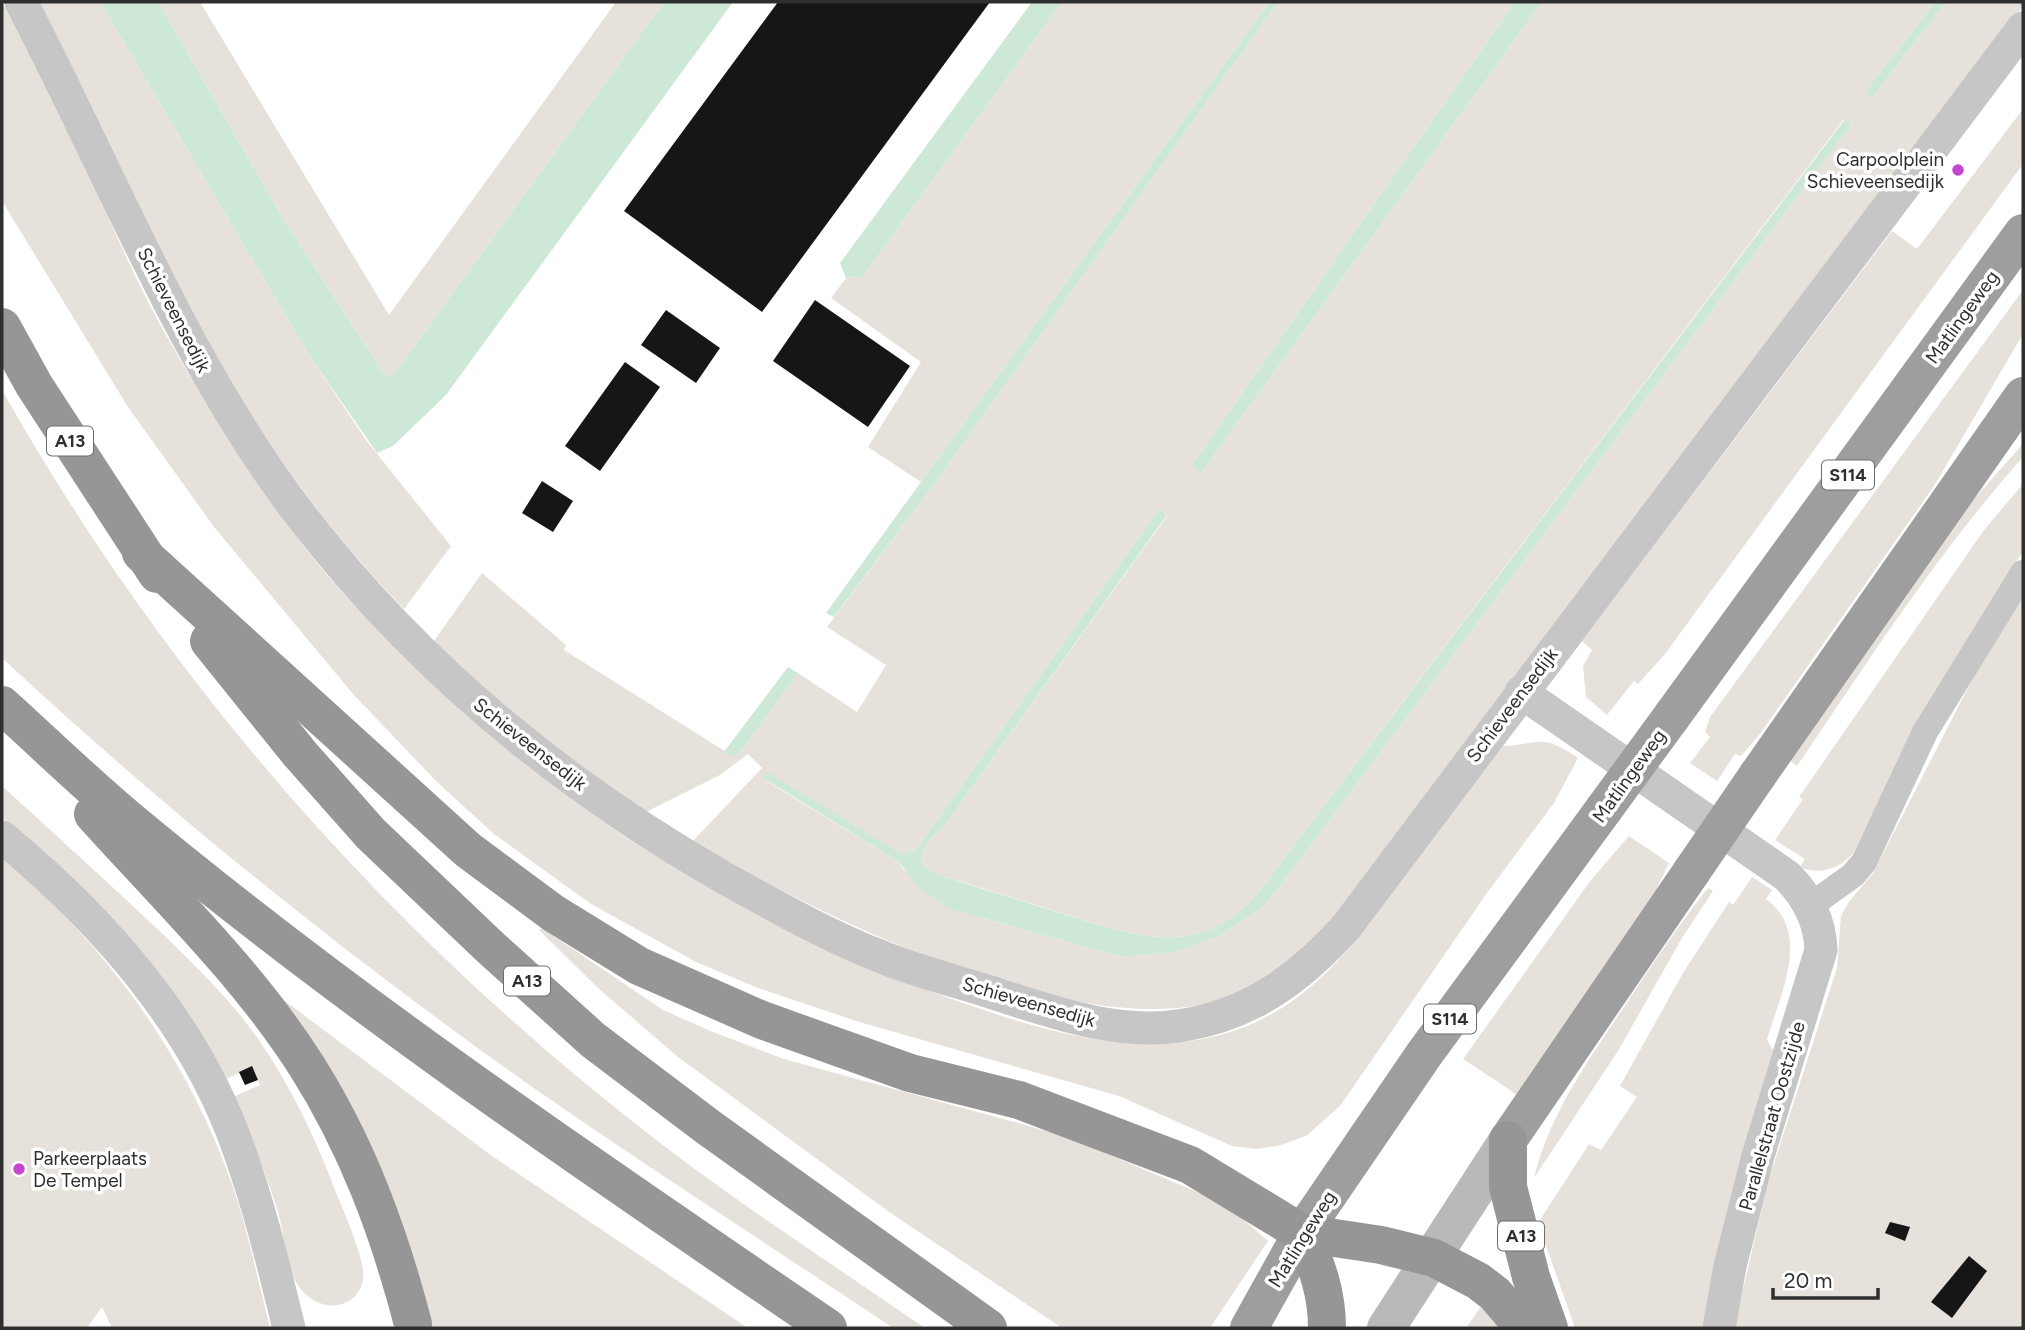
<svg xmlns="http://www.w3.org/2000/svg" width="2025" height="1330" font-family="Figtree,sans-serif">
  <rect width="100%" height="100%" fill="#fff"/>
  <g fill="#e7e1db" fill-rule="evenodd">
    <path d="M2,2C26,45 51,89 71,133C102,201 129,270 166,335C208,409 254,481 305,548C335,587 371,623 406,658C557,808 730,916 930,991C1036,1030 1161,1073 1268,1016C1330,983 1366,927 1407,873C1439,830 1471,788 1503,746C1540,744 1541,733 1578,758L1554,803L1487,893L1340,1106L1306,1136L1278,1146L1256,1149L1232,1146L1119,1096L856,1021L758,988L696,962L591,904L494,834L437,782L353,694L214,527L128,407L2,201Z"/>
    <path d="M38,2H100L309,355L366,440L451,546L404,609C324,527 256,431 201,331C143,223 97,109 38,2Z"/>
    <path d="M158,2H200L389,315L616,2H664L395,373L386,377L285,222Z"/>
    <path d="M1062,2H1269L921,482L868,447L921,362L831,298L846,278L863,276Z"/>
    <path d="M1278,2H1515L1192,465L1201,473L1542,2H1935L1865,92L1872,98L1946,2H2023V6L1332,918C1302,952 1263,988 1218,1001C1068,1042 821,915 692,842L762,768L748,754L720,775L644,813C570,761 498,705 434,641L482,573L566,645L564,650L731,755L743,749L798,673L857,712L886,665L827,627L933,486ZM1844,119L1852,124L1275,893L1259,910L1219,936L1176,952L1122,957L978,917L903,869L899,862L763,779L902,854L915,851L1159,509L1167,516L948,821C932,839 903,859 938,875C979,887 1020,900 1061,913C1134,935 1198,962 1257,894Z"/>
    <path d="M2023,109V164L1665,654L1638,684L1634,681L1607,715L1586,697L1583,666L1592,650L1582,641L1892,231L1917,249Z"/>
    <path d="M2023,290V334L1934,486L1760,734L1741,756L1735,754L1717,781L1690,763L1710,737L1705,732L1710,717Z"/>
    <path d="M2,390C165,679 385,929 646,1132C736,1202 832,1264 925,1328H893C775,1249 655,1172 538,1091C350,959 170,814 2,658Z"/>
    <path d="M2023,444V457C1938,552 1869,660 1797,766L1790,761L1966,508Z"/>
    <path d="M2023,484V551L1918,722L1854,852C1841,868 1820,876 1800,867L1805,859L1775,840L1803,799L1799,797L1984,530Z"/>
    <path d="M2023,598V1328H1734L1768,1182L1837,968L1841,916L1848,903L1873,873L1973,678Z"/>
    <path d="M2,786C57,836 112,886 166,937C198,969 232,1001 258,1039C291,1086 315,1137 335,1190C345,1214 356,1239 362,1264C372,1306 320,1323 296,1282C286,1263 284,1236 279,1215C267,1175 250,1135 233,1097L260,1085L252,1067L226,1079C204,1045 185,1008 161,975C115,915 59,866 2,817Z"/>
    <path d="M1629,836L1669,863L1656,890L1519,1096L1463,1059L1591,880Z"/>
    <path d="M2,858C106,944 187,1057 232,1184C248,1231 258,1280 270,1328H112L102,1307L87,1328H2Z"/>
    <path d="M1752,877L1772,890L1766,899C1813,933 1779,996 1767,1040L1773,1050L1745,1148L1703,1328H1575L1538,1223L1589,1144L1601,1150L1637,1097L1620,1086L1683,973L1729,902L1733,905Z"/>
    <path d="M1708,888L1713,891L1682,938L1618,1051L1534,1178C1550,1113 1588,1061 1624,1007C1651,966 1678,926 1708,888Z"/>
    <path d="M542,928L663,1010L713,1032L784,1059L1065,1136L1202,1194L1237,1214L1268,1241L1210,1328H1062L892,1214L678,1057L599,989L539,930Z"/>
    <path d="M285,1001L492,1156L748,1328H423L280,1006Z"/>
    <path d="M1482,1305L1502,1328H1466Z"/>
  </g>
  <g fill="#cde8d7">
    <path d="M100,2H158L285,222L386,377L395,373L664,2H733L446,395L393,446L377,453L309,355Z"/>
    <path d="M1032,2H1062L863,276L846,278L840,263Z"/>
    <path d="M1269,2H1278L933,486L834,617L826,613Z"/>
    <path d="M1515,2H1542L1201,473L1192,465Z"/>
    <path d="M1935,2H1946L1872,98L1865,92Z"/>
    <path d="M1845,119L1852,124L1275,893L1259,910L1219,936L1176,952L1122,957L950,909L919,888L899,862L763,778L767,772L902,854L915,851L1159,509L1167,515L948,821C932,839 903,859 938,875C979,888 1020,900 1060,913C1134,935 1198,962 1257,894Z"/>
    <path d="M788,667L798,673L743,749L734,756L723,753Z"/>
  </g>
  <g fill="#161616">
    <path d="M778,2H990L762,312L624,211Z"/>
    <path d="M815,300L910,366L868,427L773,361Z"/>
    <path d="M666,310L720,348L696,383L641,345Z"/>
    <path d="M625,362L660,387L600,471L565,446Z"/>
    <path d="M542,481L573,501L553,532L522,513Z"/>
    <path d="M252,1066L258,1080L245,1085L239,1072Z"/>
    <path d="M1890,1222L1910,1227L1905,1241L1885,1233Z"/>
    <path d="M1969,1256L1987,1271L1952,1318L1931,1302Z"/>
  </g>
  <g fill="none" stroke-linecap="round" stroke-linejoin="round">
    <path stroke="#c6c6c6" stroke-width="26" d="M1810,906L1853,875L1864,862L1925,732L2023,573"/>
    <g stroke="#c6c6c6" stroke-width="33">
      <path d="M21,2C112,175 182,361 302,517C417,666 563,786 726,879C777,907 828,936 882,957C916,971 952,980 987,991C1049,1011 1118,1037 1184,1025C1252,1014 1301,977 1346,927L2023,28"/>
      <path d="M1521,692L1787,876C1808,897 1820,921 1821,950L1758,1156L1730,1266L1719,1328"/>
      <path d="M2,837C103,921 195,1023 239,1150C260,1208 274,1268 289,1328"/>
    </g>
    <path stroke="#b9b9b9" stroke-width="38" d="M1386,1328L1508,1140"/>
    <g stroke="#9e9e9e" stroke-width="38">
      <path d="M1672,716L2023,233"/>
      <path d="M1757,776L2023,396"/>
      <path d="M1508,1140L1692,871"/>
      <path d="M1249,1328L1302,1233L1425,1053L1604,809"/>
    </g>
    <g stroke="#969696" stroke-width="38">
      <path d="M2,327L34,385L157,574"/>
      <path d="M141,553L468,850L553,913L639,966L762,1020L910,1073L1019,1100L1190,1165L1302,1233L1381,1245L1434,1258L1478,1281L1495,1294L1524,1328"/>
      <path d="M209,641L300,754L371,834L491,948L593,1040L708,1127L988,1328"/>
      <path d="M2,705C43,742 84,782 127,818C349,1003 589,1165 828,1328"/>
      <path d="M93,814C165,894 249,975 306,1065C357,1145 389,1232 413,1324"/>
      <path d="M1508,1140V1187L1531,1277L1549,1328"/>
      <path d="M1302,1233C1317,1265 1327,1293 1327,1328"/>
    </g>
    <g stroke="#9e9e9e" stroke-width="38">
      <path d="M1604,809L1672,716"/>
      <path d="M1692,871L1757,776"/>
    </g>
  </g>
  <g fill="#c646d1" stroke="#fff" stroke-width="2.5">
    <circle cx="1958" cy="170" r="7"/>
    <circle cx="19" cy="1169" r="7"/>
  </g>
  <g text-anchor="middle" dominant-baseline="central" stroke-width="7" stroke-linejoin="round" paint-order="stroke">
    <g fill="#fff" stroke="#6d6d6d" stroke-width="2">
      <rect x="47" y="426.5" width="46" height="29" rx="5"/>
      <rect x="1822" y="460.5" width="52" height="29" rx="5"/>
      <rect x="504" y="966.5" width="46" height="29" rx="5"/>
      <rect x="1424" y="1004.5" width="52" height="29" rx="5"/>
      <rect x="1498" y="1221.5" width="46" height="29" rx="5"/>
    </g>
    <g font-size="18" font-weight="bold" fill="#2f2f2f">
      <text x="70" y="441">A13</text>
      <text x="1848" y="475">S114</text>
      <text x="527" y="981">A13</text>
      <text x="1450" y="1019">S114</text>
      <text x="1521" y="1236">A13</text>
    </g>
    <g font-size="19" fill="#2f2f2f" stroke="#fff" text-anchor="end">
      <text x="1944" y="159">Carpoolplein<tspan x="1944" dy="22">Schieveensedijk</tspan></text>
      <text x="33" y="1158" text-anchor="start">Parkeerplaats<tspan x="33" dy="22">De Tempel</tspan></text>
    </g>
    <g font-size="19" fill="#2f2f2f" stroke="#fff">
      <text transform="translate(174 310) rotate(63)">Schieveensedijk</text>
      <text transform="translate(1962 317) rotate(-54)">Matlingeweg</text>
      <text transform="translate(1512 705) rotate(-53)">Schieveensedijk</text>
      <text transform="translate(530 744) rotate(38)">Schieveensedijk</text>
      <text transform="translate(1629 776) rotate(-54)">Matlingeweg</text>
      <text transform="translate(1029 1002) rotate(16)">Schieveensedijk</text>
      <text transform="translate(1772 1116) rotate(-74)">Parallelstraat Oostzijde</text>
      <text transform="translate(1302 1239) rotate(-58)">Matlingeweg</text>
    </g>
  </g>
  <rect width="2025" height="1330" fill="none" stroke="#2f2f2f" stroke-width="7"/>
  <path d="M1773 1288v10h105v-10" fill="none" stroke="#2f2f2f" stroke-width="3.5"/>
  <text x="1784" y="1288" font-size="21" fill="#2f2f2f" stroke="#ffffff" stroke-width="5" paint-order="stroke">20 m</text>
</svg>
